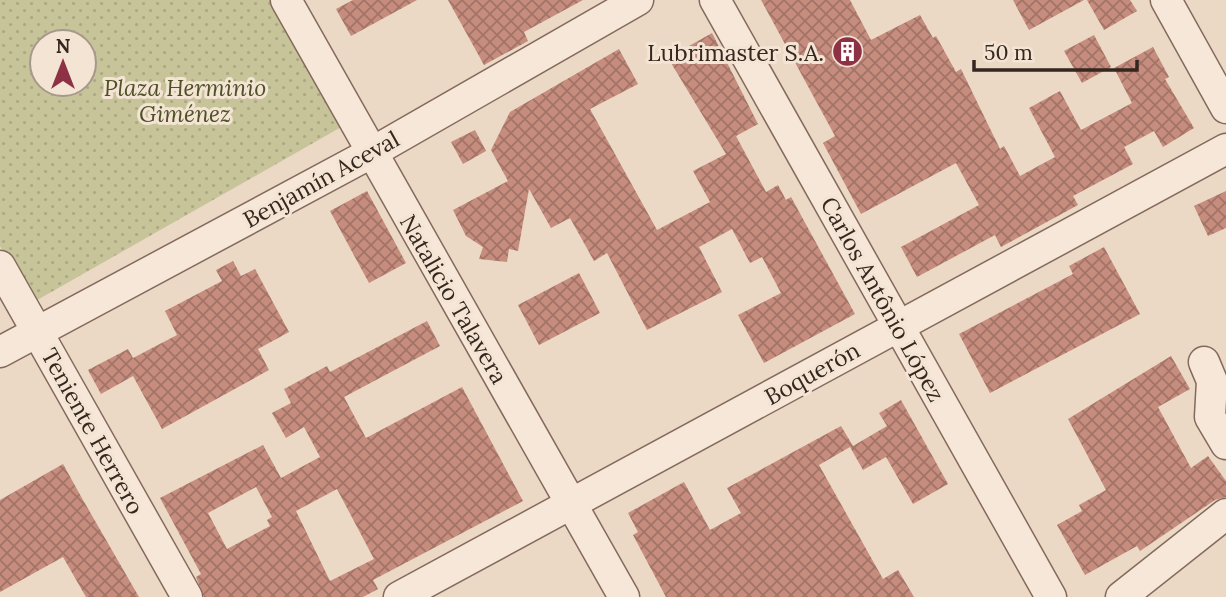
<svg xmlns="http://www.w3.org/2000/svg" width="1226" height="597" font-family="Lora,serif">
  <defs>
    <pattern id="park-dots" width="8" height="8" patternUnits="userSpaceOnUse" patternTransform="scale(1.75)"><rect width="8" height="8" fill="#c8c49a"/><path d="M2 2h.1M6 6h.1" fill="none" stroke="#aca884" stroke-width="1.8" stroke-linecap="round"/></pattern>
    <pattern id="building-cross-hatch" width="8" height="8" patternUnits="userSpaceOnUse" patternTransform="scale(1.75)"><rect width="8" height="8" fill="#c68d7e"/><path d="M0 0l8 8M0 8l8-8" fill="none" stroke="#a27367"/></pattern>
  </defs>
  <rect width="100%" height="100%" fill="#ebd8c5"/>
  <path fill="url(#park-dots)" fill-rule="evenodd" d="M0,0H270L343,126L32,303L0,246ZM42,42H84V84H42Z"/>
  <g fill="url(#building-cross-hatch)" fill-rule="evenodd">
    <path d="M353,0H417L351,36L336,9Z"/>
    <path d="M448,0H583L524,32L528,41L484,65Z"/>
    <path d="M761,0H850L871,40L920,15L933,38L936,36L956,72L961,69L1000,149L1004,146L1020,176L1055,157L1029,108L1060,91L1081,130L1132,103L1114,68L1153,47L1169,77L1165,79L1194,128L1163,147L1154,131L1124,147L1133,164L1073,196L1078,205L1001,247L995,235L917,277L901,247L979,205L956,163L861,214L823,143L835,136Z"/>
    <path d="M1013,0H1084L1029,30Z"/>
    <path d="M1087,0H1130L1137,11L1104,30Z"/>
    <path d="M712,33L758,124L736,136L766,192L778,185L786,200L791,197L855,314L764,363L738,315L781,293L762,257L750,263L732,229L699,247L722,292L647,330L607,253L594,261L570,218L551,228L529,189L518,251L509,249L507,262L479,259L483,247L466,236L453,210L508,181L491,150L510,112L619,49L638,84L590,109L657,230L710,202L693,171L726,154L668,58Z"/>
    <path d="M1094,35L1111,67L1082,83L1064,51Z"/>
    <path d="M475,130L486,151L463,164L451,142Z"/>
    <path d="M367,191L406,263L369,283L330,211Z"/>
    <path d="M1226,191V228L1208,236L1194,206Z"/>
    <path d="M1104,247L1140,314L990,393L959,334L1073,274L1069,266Z"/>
    <path d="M233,261L241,276L255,269L289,332L258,349L269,370L162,429L133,376L101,394L88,370L128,349L133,358L177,335L165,311L222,281L216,270Z"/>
    <path d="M579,273L600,313L539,345L518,305Z"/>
    <path d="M427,321L440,346L344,397L366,438L462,387L523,501L373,580L378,589L363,597H204L196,577L201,574L160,498L263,445L281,478L320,457L304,427L286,438L272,413L291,403L284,389L327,366L330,372ZM256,487L272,517L267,520L270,526L227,549L208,513ZM337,489L374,559L330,581L296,511Z"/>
    <path d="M1171,356L1190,389L1158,407L1191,468L1208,456L1226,481V497L1215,500L1140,551L1137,546L1085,575L1057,525L1082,511L1079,505L1106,490L1068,419Z"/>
    <path d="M901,400L948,484L913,504L886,457L863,470L850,447L819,465L883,579L898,570L914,597H666L633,535L638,532L628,513L684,482L710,530L741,513L727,488L841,426L853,446L887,426L879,413Z"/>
    <path d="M63,464L83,500L139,597H86L63,557L0,592V500Z"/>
  </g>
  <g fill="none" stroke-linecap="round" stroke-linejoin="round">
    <defs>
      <g id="minor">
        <path d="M286,0L624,597"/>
        <path d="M715,0L1051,597"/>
        <path d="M1166,0L1226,108"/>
        <path d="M0,266L187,597"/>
        <path d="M0,352L371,153L638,0"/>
        <path d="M1204,362L1212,381L1210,417L1226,444"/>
        <path d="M399,597L1226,149"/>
        <path d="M1121,597L1226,514"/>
      </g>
    </defs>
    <use href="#minor" stroke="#846a5c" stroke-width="33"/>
    <use href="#minor" stroke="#f6e7d8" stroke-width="30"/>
  </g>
  <defs>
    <symbol id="building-disc" viewBox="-11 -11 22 22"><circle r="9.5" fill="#8f3144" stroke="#f3e4d4"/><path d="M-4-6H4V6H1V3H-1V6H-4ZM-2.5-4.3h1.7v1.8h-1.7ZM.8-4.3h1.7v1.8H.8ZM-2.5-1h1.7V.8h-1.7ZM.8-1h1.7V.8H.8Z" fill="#fff"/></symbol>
  </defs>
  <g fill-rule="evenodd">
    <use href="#building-disc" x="830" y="34" width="35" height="35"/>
  </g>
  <g text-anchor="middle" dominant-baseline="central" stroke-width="6" stroke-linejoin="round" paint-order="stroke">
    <g font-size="23" fill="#35261f" stroke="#f3e4d4" text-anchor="end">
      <text x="824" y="52">Lubrimaster S.A.</text>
    </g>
    <g font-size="23" font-style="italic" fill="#4e5027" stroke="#f3e4d4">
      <text x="185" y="87">Plaza Herminio<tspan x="185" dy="26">Giménez</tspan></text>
    </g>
    <g font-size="23" fill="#35261f" stroke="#f3e4d4">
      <text transform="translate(321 179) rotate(-29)">Benjamín Aceval</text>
      <text transform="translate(454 299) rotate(60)">Natalicio Talavera</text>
      <text transform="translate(883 299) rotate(61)">Carlos Antônio López</text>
      <text transform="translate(812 373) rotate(-29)">Boquerón</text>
      <text transform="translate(93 431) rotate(61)">Teniente Herrero</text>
    </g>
  </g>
  <g transform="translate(63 63)"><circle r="33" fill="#f3e4d4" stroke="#a7988c" stroke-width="2"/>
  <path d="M0-5L12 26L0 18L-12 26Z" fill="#8f3144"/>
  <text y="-10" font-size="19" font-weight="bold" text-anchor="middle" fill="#35261f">N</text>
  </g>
  <path d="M974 60v10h163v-10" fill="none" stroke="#35261f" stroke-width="3.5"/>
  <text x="984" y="60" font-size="21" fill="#35261f" stroke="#f3e4d4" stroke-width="5" paint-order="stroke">50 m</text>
</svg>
